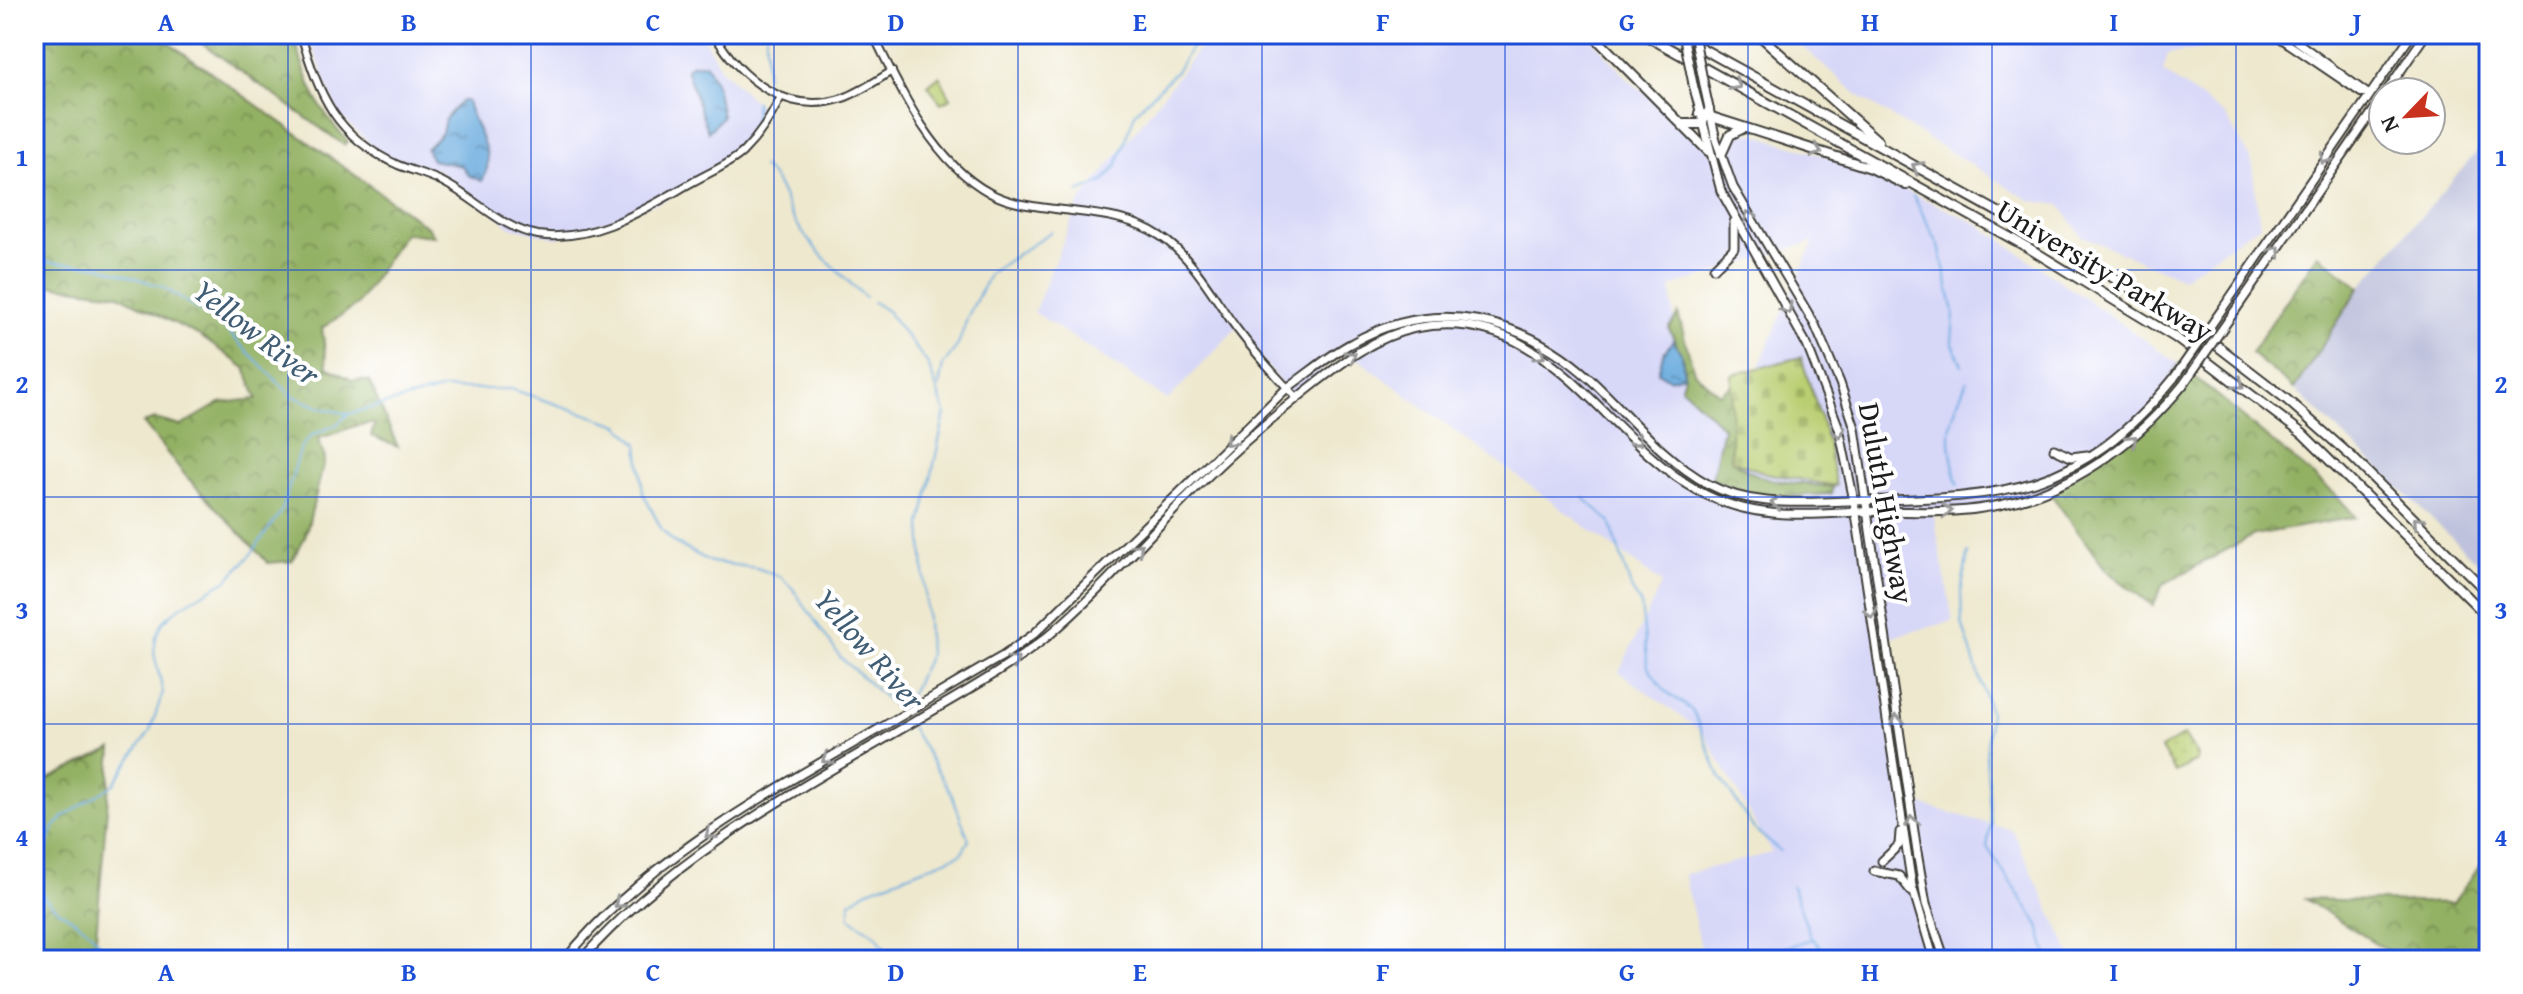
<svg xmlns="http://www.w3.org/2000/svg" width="2523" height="994" font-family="'Gentium Book Plus',serif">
  <defs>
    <pattern id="forest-crowns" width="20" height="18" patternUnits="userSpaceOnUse" patternTransform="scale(2)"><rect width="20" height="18" fill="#93b163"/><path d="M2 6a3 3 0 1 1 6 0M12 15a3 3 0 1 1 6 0" fill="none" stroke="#778f51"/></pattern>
    <pattern id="cemetery-stones" width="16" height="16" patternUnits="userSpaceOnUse" patternTransform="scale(2)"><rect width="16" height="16" fill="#bace71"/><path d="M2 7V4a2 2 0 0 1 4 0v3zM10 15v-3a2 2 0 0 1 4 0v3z" fill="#9fb061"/></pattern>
    <pattern id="park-dots" width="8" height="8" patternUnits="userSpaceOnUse" patternTransform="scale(2)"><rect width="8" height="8" fill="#bace71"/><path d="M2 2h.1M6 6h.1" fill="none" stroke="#9fb061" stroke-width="1.8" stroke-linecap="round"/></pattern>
    <pattern id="water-ripples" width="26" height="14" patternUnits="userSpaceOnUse" patternTransform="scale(2)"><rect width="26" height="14" fill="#6bacdf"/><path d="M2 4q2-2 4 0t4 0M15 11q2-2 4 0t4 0" fill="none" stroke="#578bb4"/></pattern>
  </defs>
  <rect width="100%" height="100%" fill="#fff"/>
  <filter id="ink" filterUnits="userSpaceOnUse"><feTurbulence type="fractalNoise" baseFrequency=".0125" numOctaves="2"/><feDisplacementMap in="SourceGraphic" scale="16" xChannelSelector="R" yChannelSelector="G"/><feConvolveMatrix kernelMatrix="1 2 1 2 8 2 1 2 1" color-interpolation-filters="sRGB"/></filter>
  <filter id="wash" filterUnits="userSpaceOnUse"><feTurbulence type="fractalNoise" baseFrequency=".006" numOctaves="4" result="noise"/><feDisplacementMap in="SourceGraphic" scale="32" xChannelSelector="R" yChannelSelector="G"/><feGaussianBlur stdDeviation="1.8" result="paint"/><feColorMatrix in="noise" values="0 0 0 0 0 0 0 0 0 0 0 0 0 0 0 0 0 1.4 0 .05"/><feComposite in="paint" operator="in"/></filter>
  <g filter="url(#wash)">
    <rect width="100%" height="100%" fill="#eee8ce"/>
    <g fill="#d7d7f8" fill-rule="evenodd">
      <path d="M308,34H701L721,69L761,108L744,143L667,199L557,238L511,227L438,170L389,161L338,114Z"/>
      <path d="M1210,34H1587L1630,81L1705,139L1751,133L1849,164L1978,224L2179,364L2139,428L2050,493L1964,513L1933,511L1953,621L1875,641L1901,799L2012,830L2073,959L1862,960L1864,948L1799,960H1704L1684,874L1772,853L1704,733L1619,672L1662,583L1339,345L1320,373L1292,398L1237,327L1168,400L1034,312L1078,205ZM1814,241L1720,455L1724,427L1681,387L1685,376L1683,356L1670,330L1674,323L1671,287Z"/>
      <path d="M1787,34H2240L2214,49L2168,54L2163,72L2224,114L2251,159L2260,225L2182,278L2082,236L2060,205L2031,201L1863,99Z"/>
    </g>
    <path fill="#bfc2dd" d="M2489,138V573L2294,389L2360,287Z"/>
    <g fill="url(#forest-crowns)" stroke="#586640" stroke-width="2">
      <path d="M34,34H157L429,228L434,236L404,233L357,305L322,328L327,367L352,380L369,381L398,447L371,436L375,424C353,422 339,435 318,438L325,459L305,537L292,561L268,563L185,475L143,423L155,419L181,426L220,403L257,399L245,368L200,336L117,294L34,283Z"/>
      <path d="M189,34H293C307,79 314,107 348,141L344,145Z"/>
      <path d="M2318,254L2360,287L2294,389L2251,353Z"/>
      <path d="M1678,314L1694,372L1719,394L1732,385V460C1762,485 1796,482 1833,487L1831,494L1760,497L1712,479L1723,427L1681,387C1689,365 1679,349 1669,329Z"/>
      <path d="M2179,364L2336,495L2356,517L2254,535L2163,584L2153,606L2106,570L2050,493L2139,428Z"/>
      <path d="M112,749L94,960H34V786Z"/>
      <path d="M2489,853V960H2403L2305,899L2453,903Z"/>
      <path d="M1865,948L1862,960H1801Z"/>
    </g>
    <path fill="url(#cemetery-stones)" stroke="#6b7546" stroke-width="2" d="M1801,357L1826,435L1836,486L1766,473L1731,460L1732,375Z"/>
    <path fill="url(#park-dots)" stroke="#6b7546" stroke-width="2" d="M2184,735L2198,757L2197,761L2175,772L2161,749Z"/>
    <path fill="#bace71" stroke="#6b7546" stroke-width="2" d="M939,76L951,98L941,103L928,85Z"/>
    <g fill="url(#water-ripples)" stroke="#44647e" stroke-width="2">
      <path d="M693,64H706L716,84L722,117L708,132L686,69Z"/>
      <path d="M461,101H467C472,128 499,154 482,181L468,175L462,166L432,160L426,149L442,133L445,119Z"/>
      <path d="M1673,340L1682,355L1684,375L1669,379L1658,372L1663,354Z"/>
    </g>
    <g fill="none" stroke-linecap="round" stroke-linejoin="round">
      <g stroke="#6bacdf" stroke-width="2">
        <path d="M766,34V76"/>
        <path d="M753,128L756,101"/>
        <path d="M762,167C783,183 782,202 797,224C814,251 841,274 865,297"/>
        <path d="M1079,192L1103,182L1117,165L1135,113L1176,71L1200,34"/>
        <path d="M1913,195L1939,246L1954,312L1952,342L1962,365"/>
        <path d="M34,261L100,266L163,287L220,324L291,395L321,408L348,414L444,389H511L619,425L638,444L643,493L662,530L675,543L711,562L757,568L781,577L793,589L840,657L901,712"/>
        <path d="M873,302L887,311L928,364L945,413L921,525L929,655L910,696L900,709"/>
        <path d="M939,386L943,365L958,345L968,316L990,273L1052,231"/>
        <path d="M1958,485C1946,436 1946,427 1967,381"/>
        <path d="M1584,498L1610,522L1631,588L1641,605L1648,667L1664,690L1693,711L1720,777L1754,829L1780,851"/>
        <path d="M1968,553L1961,592L1962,623L1990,712L1986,757L1991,823L1987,847L2039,925L2048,960"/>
        <path d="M39,873C31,917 98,913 105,960"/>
        <path d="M34,877L39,872L54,827L66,815L113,785L150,731L163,692L154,653L156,637L163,622L181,606L227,580L249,557L282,510L301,447L312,435L336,425L348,414"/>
        <path d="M1792,886L1811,938"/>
        <path d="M1813,939L1831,960"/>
        <path d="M892,960L877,936L850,918V902L866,891L961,854L969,840L951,793L911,727"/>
        <path d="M1724,960L1759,956L1812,939"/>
        <path d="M2439,960H2447"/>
      </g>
    </g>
  </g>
  <g filter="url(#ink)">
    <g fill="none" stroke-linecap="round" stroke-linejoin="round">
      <defs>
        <g id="minor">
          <path d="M301,34C319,96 336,137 398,165C413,171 429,175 443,182C475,198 502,229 538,235C594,243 645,209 691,183C708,173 729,165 743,152C760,135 770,118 781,97"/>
          <path d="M714,34C740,78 787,117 843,98C860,92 877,80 892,71"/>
          <path d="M873,34C900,90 934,163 990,193C1011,204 1033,206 1055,209C1091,214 1129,215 1160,236C1194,258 1213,297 1237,329C1255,353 1276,376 1297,398"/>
          <path d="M2274,34L2361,93H2367"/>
          <path d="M2287,34L2367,93"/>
        </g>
        <g id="major">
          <path d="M1693,84L1721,191L1807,345L1839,428L1854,501L1912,886L1934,960"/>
          <path d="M1705,90L1716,140L1733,187L1815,325L1840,383L1855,428L1917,852L1926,904L1945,960"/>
          <path d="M2386,92L2426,34"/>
          <path d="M1714,268L1734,248V222"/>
          <path d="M2223,308L2412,34"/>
          <path d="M2232,315L2383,97"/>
          <path d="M2054,449L2071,457L2087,455"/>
          <path d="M1882,861L1899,845L1900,832"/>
          <path d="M1874,871L1899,876L1911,891"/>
          <path d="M565,960C642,862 770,792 877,730C919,706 960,680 1003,656L1034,634L1287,388C1309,373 1329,355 1352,343C1435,296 1522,317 1590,379C1628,414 1662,459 1708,484C1753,508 1800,502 1850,501C1995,497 2075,500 2174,378"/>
          <path d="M581,960C669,859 795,791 910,724C956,697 1006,670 1048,636C1105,588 1152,530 1205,479C1237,447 1272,418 1307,390C1340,364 1373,337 1415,328C1548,302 1602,437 1697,490C1748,519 1801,516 1857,512C1889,510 1922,513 1954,511C2049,506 2124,457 2183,385"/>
        </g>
        <g id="highway">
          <path d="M1592,34L1708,151"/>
          <path d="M1643,34L2027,247L2176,338L2303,434L2489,618"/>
          <path d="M1676,34L2085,260L2198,331L2285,398L2352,457L2489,594"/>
          <path d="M1758,34L1878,141"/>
          <path d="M1699,113L1871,168L1906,185"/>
          <path d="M1685,124H1702L1709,110"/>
          <path d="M1721,155L1730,135L1742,129"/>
        </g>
      </defs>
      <use href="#minor" stroke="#3c3b37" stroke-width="10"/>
      <use href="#major" stroke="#3c3b37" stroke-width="11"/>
      <use href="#highway" stroke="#3c3b37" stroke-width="12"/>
      <use href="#minor" stroke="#fff" stroke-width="6"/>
      <use href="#major" stroke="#fff" stroke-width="7"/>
      <use href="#highway" stroke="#fff" stroke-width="8"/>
      <path stroke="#1c1c1c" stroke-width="2" d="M2485,34L2489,41"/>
      <defs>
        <g id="major-bridge">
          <path d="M1683,34L1693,84"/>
          <path d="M1694,34L1705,90"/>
          <path d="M2174,378L2223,308"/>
          <path d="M2183,385L2232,315"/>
        </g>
      </defs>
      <use href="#major-bridge" stroke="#3c3b37" stroke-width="11" stroke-linecap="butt"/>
      <use href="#major-bridge" stroke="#fff" stroke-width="7"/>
    </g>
    <defs><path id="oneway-chevron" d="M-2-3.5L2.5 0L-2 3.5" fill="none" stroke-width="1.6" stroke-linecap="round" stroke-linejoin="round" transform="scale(2)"/></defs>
    <g stroke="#999">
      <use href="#oneway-chevron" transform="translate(1736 85) rotate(29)"/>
      <use href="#oneway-chevron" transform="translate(1817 151) rotate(17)"/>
      <use href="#oneway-chevron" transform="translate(2325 159) rotate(124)"/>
      <use href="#oneway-chevron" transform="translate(1917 167) rotate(-151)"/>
      <use href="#oneway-chevron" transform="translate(1749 216) rotate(-119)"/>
      <use href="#oneway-chevron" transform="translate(2276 251) rotate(-55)"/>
      <use href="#oneway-chevron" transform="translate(1787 309) rotate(59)"/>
      <use href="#oneway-chevron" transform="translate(1540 355) rotate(32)"/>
      <use href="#oneway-chevron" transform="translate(1351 356) rotate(-32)"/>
      <use href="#oneway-chevron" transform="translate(2239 384) rotate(37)"/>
      <use href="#oneway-chevron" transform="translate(1839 433) rotate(76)"/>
      <use href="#oneway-chevron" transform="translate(2132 440) rotate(-41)"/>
      <use href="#oneway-chevron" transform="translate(1230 441) rotate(136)"/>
      <use href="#oneway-chevron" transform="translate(1637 441) rotate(43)"/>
      <use href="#oneway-chevron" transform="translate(1776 503) rotate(-177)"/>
      <use href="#oneway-chevron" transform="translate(1947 511) rotate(-2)"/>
      <use href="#oneway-chevron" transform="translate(2418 522) rotate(-135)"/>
      <use href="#oneway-chevron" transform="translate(1138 548) rotate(-46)"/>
      <use href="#oneway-chevron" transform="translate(1871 613) rotate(82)"/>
      <use href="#oneway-chevron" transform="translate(1014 661) rotate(-33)"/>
      <use href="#oneway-chevron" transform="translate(1897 720) rotate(-98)"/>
      <use href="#oneway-chevron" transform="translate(827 759) rotate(149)"/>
      <use href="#oneway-chevron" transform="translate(1912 821) rotate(-99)"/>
      <use href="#oneway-chevron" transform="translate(710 834) rotate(145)"/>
      <use href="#oneway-chevron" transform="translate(619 903) rotate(139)"/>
    </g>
  </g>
  <path fill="none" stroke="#1d4ed8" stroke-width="2" stroke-opacity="0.55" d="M288,34V960M531,34V960M774,34V960M1018,34V960M1262,34V960M1505,34V960M1748,34V960M1992,34V960M2236,34V960M34,270H2489M34,497H2489M34,724H2489"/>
  <g text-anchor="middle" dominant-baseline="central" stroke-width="8" stroke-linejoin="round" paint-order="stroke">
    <g font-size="30" fill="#1c1c1c" stroke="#fff">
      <text transform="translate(2105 270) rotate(31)">University Parkway</text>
      <text transform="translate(1887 503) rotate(80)">Duluth Highway</text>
    </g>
    <g font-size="32" font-style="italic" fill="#405d74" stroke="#fff">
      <text transform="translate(257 332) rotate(38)">Yellow River</text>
      <text transform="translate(870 649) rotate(49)">Yellow River</text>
    </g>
  </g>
  <rect width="2523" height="994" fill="none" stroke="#fff" stroke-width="88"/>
  <g transform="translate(2407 116) rotate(245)"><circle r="38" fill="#ffffff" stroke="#a4a4a4" stroke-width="2"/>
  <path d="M0-6L14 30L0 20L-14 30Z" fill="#c8321e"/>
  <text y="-12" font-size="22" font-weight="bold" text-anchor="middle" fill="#1c1c1c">N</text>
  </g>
  <rect x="44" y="44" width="2435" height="906" fill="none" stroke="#1d4ed8" stroke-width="3"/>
  <g font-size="26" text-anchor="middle" font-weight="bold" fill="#1d4ed8">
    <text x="166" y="31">A</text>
    <text x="409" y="31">B</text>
    <text x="653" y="31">C</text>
    <text x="896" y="31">D</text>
    <text x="1140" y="31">E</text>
    <text x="1383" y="31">F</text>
    <text x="1627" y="31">G</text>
    <text x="1870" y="31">H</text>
    <text x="2114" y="31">I</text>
    <text x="2357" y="31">J</text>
    <text x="22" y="166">1</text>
    <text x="2501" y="166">1</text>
    <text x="22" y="393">2</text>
    <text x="2501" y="393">2</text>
    <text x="22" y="619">3</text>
    <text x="2501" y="619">3</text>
    <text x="22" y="846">4</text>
    <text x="2501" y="846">4</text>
    <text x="166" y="981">A</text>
    <text x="409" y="981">B</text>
    <text x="653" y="981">C</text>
    <text x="896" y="981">D</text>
    <text x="1140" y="981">E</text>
    <text x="1383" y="981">F</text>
    <text x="1627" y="981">G</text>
    <text x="1870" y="981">H</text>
    <text x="2114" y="981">I</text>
    <text x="2357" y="981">J</text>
  </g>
</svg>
